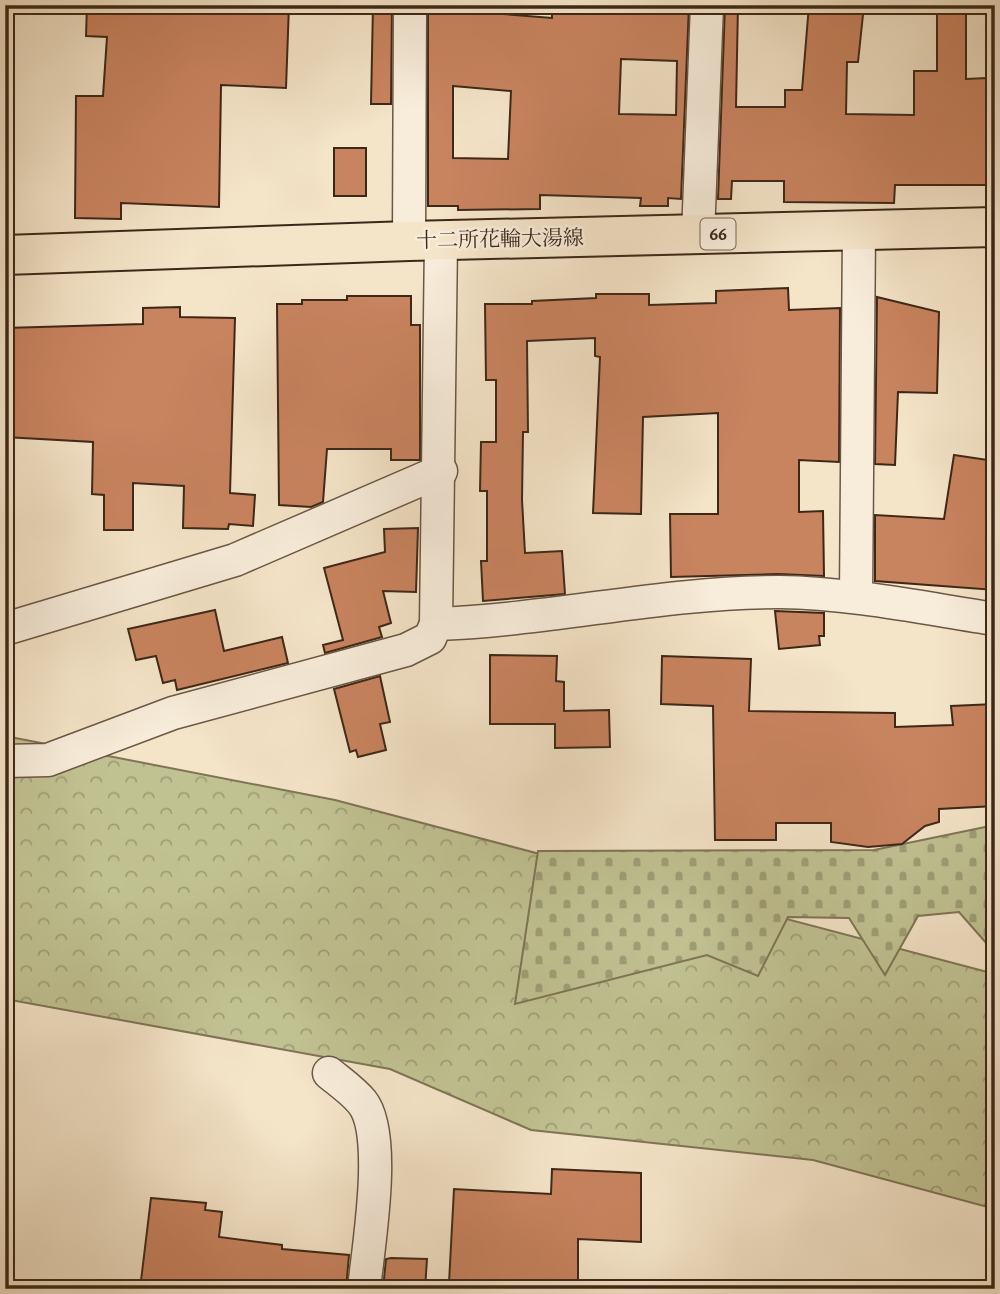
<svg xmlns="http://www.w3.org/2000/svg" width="1000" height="1294" font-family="Alegreya,'Noto Serif JP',serif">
  <defs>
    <pattern id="forest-crowns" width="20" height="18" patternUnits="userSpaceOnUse" patternTransform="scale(1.75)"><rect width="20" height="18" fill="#c1c292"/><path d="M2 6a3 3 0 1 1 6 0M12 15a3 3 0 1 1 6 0" fill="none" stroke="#9e9e76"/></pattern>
    <pattern id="cemetery-stones" width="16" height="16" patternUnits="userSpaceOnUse" patternTransform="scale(1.75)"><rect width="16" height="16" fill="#c1c292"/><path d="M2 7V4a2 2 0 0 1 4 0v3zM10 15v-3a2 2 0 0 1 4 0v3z" fill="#9e9e76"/></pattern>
  </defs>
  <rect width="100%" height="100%" fill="#f4e4c8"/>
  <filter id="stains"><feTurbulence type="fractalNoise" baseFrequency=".00286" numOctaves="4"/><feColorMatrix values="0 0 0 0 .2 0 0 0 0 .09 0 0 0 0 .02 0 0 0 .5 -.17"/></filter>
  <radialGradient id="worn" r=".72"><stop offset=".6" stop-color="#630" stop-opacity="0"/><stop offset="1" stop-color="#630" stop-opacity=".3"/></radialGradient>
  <path fill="url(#forest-crowns)" stroke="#7f7555" stroke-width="2" d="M5,736L335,800L995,974V1209L813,1160L531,1130L390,1069L5,999Z"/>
  <path fill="url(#cemetery-stones)" stroke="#7f7555" stroke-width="2" d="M995,825V953L959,912L918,916L885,975L849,918L788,917L758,976L707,955L515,1004L538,851L874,850Z"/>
  <g fill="#c8835f" stroke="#3d2818" stroke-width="2" fill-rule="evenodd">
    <path d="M87,5H289L286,88L221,85L219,207L121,203V219L75,218L76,96H103L107,37L86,36Z"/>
    <path d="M373,5H392L391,104H371Z"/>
    <path d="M582,5H689L681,199L668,198V206H640L641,198L540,195V209L458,210V206H428V8L552,18V8L582,9ZM621,59L677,61L676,115L619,114ZM453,86L511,91L508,159L453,158Z"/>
    <path d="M725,5H738L736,107H785V90H802L809,5H864L858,62H847L846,114L914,115V71H937V5H966V79L986,78V111H995V185H895L894,203L784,202V181H732L731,199H718Z"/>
    <rect x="334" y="148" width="32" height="48"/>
    <path d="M788,288L789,310L840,308L839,462L799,460V512L823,511L824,576L778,574L671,577L670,514H718V413L643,417L641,514L593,513L600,357L595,356V338L527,341L528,432H523L522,500L525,553L562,551L565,594L483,601L481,561H487V491H480L481,442H496V380H486L485,304H532V301L596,298V294H649V305L716,303V291Z"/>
    <path d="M347,296H411V325H420V460H391V449H327L323,502L311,507L279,505L277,304H302V300H347Z"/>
    <path d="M877,297L939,312L937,393L898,392L895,465L875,464Z"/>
    <path d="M180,307V317L235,318L230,493L255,495L253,526L229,524L228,529L183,528L184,486L133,483V530H104V495L92,494L93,442L5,437V328L143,324V308Z"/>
    <path d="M954,455L995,461V590L875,581V515L944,519Z"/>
    <path d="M418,528L416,592L383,591L391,623L379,627L382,637L325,653L323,645L343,640L324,568L385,552L384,529Z"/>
    <path d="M215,610L224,651L282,637L288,663L177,690L175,680L163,683L156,656L136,660L128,629Z"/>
    <path d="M775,611L824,613V636H819L820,645L779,649Z"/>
    <path d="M490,655L557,656L556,681L564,682V711L609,710L610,747L555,748V724H490Z"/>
    <path d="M662,656L751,659L749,711L895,713V727L953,725L951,706L995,704V806L939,809V822L925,826L902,844L868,847L831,842V823H776V840H715L713,706L661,704Z"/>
    <path d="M380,676L390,722L380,724L386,750L358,757L356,750L350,752L334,689Z"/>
    <path d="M552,1169L641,1173V1242L578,1239V1289L449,1283L454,1189L551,1194Z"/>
    <path d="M151,1198L206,1203L205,1210L222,1212L219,1237L282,1245V1249L349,1255L346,1289H140Z"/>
    <path d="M391,1258L427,1259L425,1289H383L386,1259Z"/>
  </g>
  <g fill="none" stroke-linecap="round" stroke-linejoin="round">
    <defs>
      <g id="minor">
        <path d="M698,235L707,5"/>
        <path d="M409,241L410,5"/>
        <path d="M441,241L436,624C551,620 664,592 779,592C852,593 923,608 995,619"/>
        <path d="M856,597L859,230"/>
        <path d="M5,629L235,560L441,471"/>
        <path d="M5,761L48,760L173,713L406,650L430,638L436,624"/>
        <path d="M329,1073C340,1082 353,1091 362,1102C388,1134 368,1248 364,1289"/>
      </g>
      <path id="major" d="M5,255L409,241L995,227"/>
    </defs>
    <use href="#minor" stroke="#6b5744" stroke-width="35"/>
    <use href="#major" stroke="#3d2818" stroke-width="42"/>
    <use href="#minor" stroke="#f8eddb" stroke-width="32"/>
    <use href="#major" stroke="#f4e4c8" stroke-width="38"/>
  </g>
  <g text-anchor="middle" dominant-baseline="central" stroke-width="5" stroke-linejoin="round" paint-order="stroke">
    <rect fill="#f8eddb" stroke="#756352" stroke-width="2" x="700.5" y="218.5" width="35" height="31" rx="5"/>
    <g font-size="19" font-weight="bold" fill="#3d2818">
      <text x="718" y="234">66</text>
    </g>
    <g font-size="21" fill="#3d2818" stroke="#f8eddb">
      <text transform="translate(500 239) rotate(-1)">十二所花輪大湯線</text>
    </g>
  </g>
  <rect width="1000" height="1294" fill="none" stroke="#f4e4c8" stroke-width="28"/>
  <rect x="7" y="7" width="986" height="1280" fill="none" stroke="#3d2818" stroke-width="3.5"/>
  <rect x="14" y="14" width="972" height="1266" fill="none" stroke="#3d2818" stroke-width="2"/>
  <rect width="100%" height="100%" filter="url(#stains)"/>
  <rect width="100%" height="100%" fill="url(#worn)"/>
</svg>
